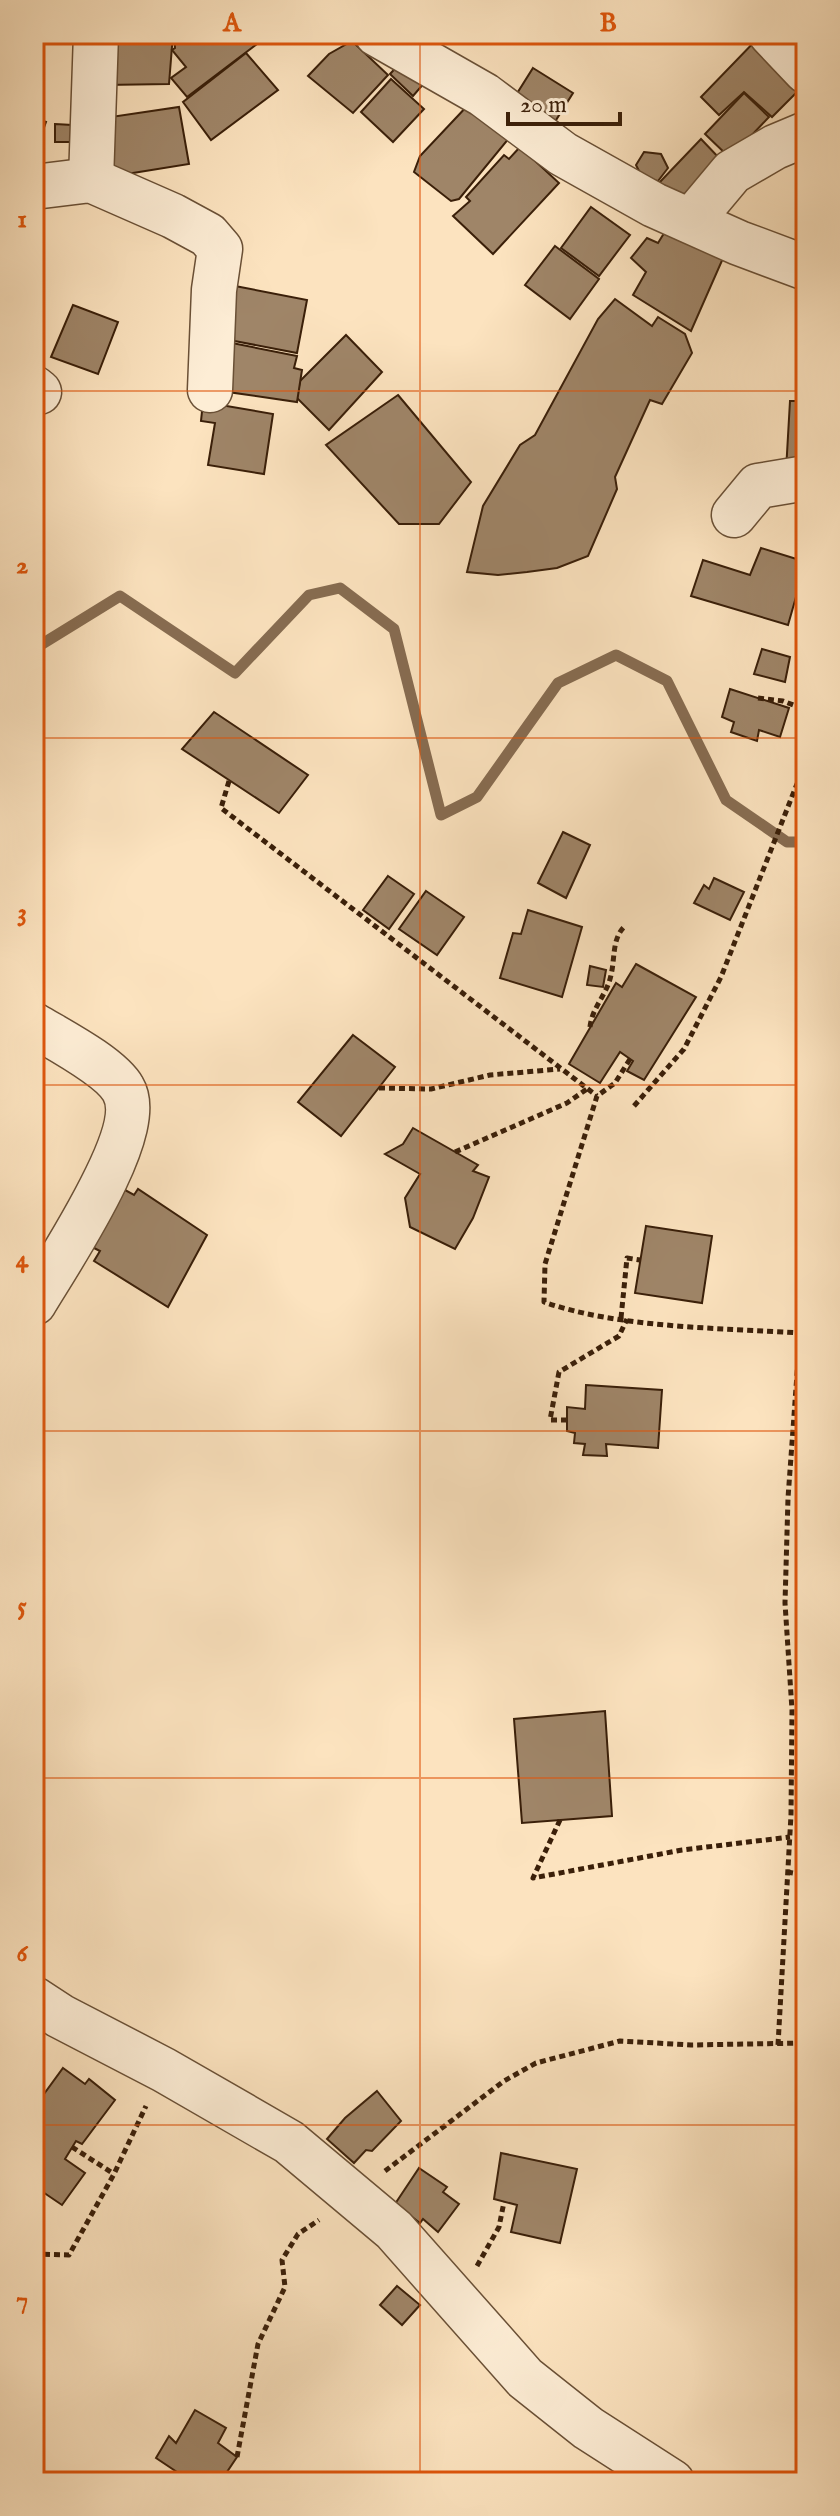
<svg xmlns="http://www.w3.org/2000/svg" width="840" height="2516" font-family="'IM FELL English',serif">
  <rect width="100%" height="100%" fill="#fce3bf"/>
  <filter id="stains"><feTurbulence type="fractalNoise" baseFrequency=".0025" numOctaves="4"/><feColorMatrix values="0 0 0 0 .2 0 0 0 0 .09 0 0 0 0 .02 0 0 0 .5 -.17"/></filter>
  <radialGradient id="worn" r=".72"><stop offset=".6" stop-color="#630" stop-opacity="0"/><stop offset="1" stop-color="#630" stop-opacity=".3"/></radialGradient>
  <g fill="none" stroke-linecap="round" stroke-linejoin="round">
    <path stroke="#876c51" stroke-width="11" d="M34,649L120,596L235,673L309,595L340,588L394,629L441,815L477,797L558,683L616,655L667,681L726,800L787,842H806"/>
  </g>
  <g fill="#9f8568" stroke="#3a1f09" stroke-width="2">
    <path d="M103,34H173L169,84L104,85Z"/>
    <path d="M174,34H255L261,41L187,97L171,78L186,67L172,50L175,48Z"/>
    <path d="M759,37L803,86L772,117L744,92L719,115L701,97Z"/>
    <path d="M352,41L388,75L353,113L308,76L329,54Z"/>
    <path d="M246,53L278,90L211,140L183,102Z"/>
    <path d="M402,61L425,82L413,96L390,74Z"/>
    <path d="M533,68L573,93L551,128L511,103Z"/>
    <path d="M391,79L424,109L393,142L361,112Z"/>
    <path d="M744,93L769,117L730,158L705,134Z"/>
    <path d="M470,103L510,137L459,199L451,201L414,172L420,156Z"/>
    <path d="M179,107L189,164L114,176L104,118Z"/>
    <path d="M34,118L46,122L34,156Z"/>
    <path d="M55,124L72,125V142H55Z"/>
    <path d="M701,139L722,161L679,205L658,184Z"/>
    <path d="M520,147L559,183L493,254L453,216L470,201L466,197L504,155L509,159Z"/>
    <path d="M644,152L661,154L668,168L658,181L643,179L636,165Z"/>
    <path d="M591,207L630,235L599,276L561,248Z"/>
    <path d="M666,230L724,256L691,331L633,295L646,272L631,258L647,238L658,243Z"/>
    <path d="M555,246L599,279L570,319L525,285Z"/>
    <path d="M235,286L307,300L297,353L224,339Z"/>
    <path d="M615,299L652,326L658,317L685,334L692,353L662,404L650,400L615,477L617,489L588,556L557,568L527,572L498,575L467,572L483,506L520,445L535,435L598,319Z"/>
    <path d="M73,305L118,322L98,374L51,357Z"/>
    <path d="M346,335L382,372L329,430L297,398L300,381Z"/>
    <path d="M222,341L297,356L294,368L302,370L297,402L228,392Z"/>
    <path d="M398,395L471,482L439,524H399L326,445Z"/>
    <path d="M790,401H806V472L786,471Z"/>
    <path d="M203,402L273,414L264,474L208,465L215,423L201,421Z"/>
    <path d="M761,548L806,562L788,625L691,596L703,560L750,575Z"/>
    <path d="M762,649L790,657L785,682L754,674Z"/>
    <path d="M730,689L789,708L780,737L759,730L757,741L731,732L734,722L722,717Z"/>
    <path d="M214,712L308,775L279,813L182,749Z"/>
    <path d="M563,832L590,845L566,898L538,883Z"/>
    <path d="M388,876L414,894L389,929L363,910Z"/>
    <path d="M714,878L744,892L730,920L694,903L704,885L709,889Z"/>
    <path d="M426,891L464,917L437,955L399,929Z"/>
    <path d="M528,910L582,927L562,997L500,978L513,933L521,934Z"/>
    <path d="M636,964L696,997L644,1080L627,1071L633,1061L620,1052L600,1083L569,1064L616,983L622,987Z"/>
    <path d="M590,966L606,970L603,987L587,985Z"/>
    <path d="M353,1035L395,1067L341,1136L298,1102Z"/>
    <path d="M413,1128L478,1165L473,1171L489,1177L473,1218L455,1249L410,1227L405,1198L420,1174L385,1154L403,1144Z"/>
    <path d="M114,1184L134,1195L138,1189L207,1235L168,1307L94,1261L100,1251L80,1241Z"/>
    <path d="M646,1226L712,1236L702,1303L635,1293Z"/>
    <path d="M586,1385L662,1390L658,1448L606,1444L607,1456L583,1455L585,1444L574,1443L575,1433L567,1431V1407L585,1409Z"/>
    <path d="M605,1711L612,1816L522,1823L514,1719Z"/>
    <path d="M63,2068L85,2084L89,2079L115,2100L82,2144L76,2141L65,2159L85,2173L62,2205L34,2186V2120L42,2109L36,2105Z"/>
    <path d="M377,2091L401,2121L372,2151L366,2150L354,2163L327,2139L345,2118Z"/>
    <path d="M501,2153L577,2169L560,2243L511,2232L517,2205L494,2199Z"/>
    <path d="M419,2168L447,2187L443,2192L459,2204L438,2232L423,2219L420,2223L395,2204Z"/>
    <path d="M397,2286L420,2305L402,2325L380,2305Z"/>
    <path d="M195,2410L226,2428L218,2443L237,2457L227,2472L245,2482H192L156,2458L169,2436L176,2443Z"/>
  </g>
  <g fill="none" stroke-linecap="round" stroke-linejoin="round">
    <defs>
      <g id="minor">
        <path d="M377,34L484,95L563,154L654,205L739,243L806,268"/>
        <path d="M771,34L806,71"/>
        <path d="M91,180L96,34"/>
        <path d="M34,187L91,180L173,216L208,235L220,249L214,290L210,390"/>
        <path d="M691,221L732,172L775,147L806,134"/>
        <path d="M34,388L39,392"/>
        <path d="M734,515L758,486L806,478"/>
        <path d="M34,1025C57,1039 110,1066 123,1089C148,1131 57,1264 34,1303"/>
        <path d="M34,1999L60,2016L164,2070L289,2142L394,2230L525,2378L588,2428L672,2482"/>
      </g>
    </defs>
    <use href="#minor" stroke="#6a5036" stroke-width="47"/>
    <g stroke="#3a1f09" stroke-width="5" stroke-dasharray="6 4" stroke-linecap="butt">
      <path d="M758,698L783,701L806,710"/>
      <path d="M229,781L221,808L597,1096"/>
      <path d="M590,1027C592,1007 607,995 611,975C615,959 612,939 624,927"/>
      <path d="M630,1059L615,1083L597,1096L545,1264L544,1302C618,1328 721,1328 800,1333L799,1303L806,1305"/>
      <path d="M379,1088L431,1089L490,1075L560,1069"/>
      <path d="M634,1106L684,1049L721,977L806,761"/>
      <path d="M455,1152L567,1103L587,1089"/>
      <path d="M799,1303L806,1186"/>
      <path d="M621,1318L627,1258L640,1260"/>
      <path d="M567,1420H550L559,1372L619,1336L627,1319"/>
      <path d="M560,1820L533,1878L682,1850L790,1837"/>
      <path d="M787,1872L806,1875"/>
      <path d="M778,2045L791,1815L792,1710L785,1603L788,1498L800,1333L806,1335"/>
      <path d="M72,2147L114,2174"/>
      <path d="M385,2171L504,2081L536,2063L620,2041L691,2045L806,2043"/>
      <path d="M34,2254L69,2255L114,2174L146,2106"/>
      <path d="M477,2266L499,2227L504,2202"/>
      <path d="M237,2457L258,2344L285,2287L282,2260L298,2234L319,2220"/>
    </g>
    <use href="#minor" stroke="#fdedd5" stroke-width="44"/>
  </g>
  <path fill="none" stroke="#df560c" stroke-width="2" stroke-opacity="0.55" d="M420,34V2482M34,391H806M34,738H806M34,1085H806M34,1431H806M34,1778H806M34,2125H806"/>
  <rect width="840" height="2516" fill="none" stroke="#fce3bf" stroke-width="88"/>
  <path d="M508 112v12h112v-12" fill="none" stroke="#3a1f09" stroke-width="4"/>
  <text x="520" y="112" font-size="24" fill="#3a1f09" stroke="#fdedd5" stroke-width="6" paint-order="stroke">20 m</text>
  <rect x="44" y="44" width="752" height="2428" fill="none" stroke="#df560c" stroke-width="3"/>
  <g font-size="26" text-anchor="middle" font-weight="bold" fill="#df560c">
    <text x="232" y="31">A</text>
    <text x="608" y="31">B</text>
    <text x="22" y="227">1</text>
    <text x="22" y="573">2</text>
    <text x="22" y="920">3</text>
    <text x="22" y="1267">4</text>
    <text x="22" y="1614">5</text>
    <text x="22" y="1961">6</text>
    <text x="22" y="2308">7</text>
  </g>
  <rect width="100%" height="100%" filter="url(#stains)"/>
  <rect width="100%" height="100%" fill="url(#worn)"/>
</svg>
